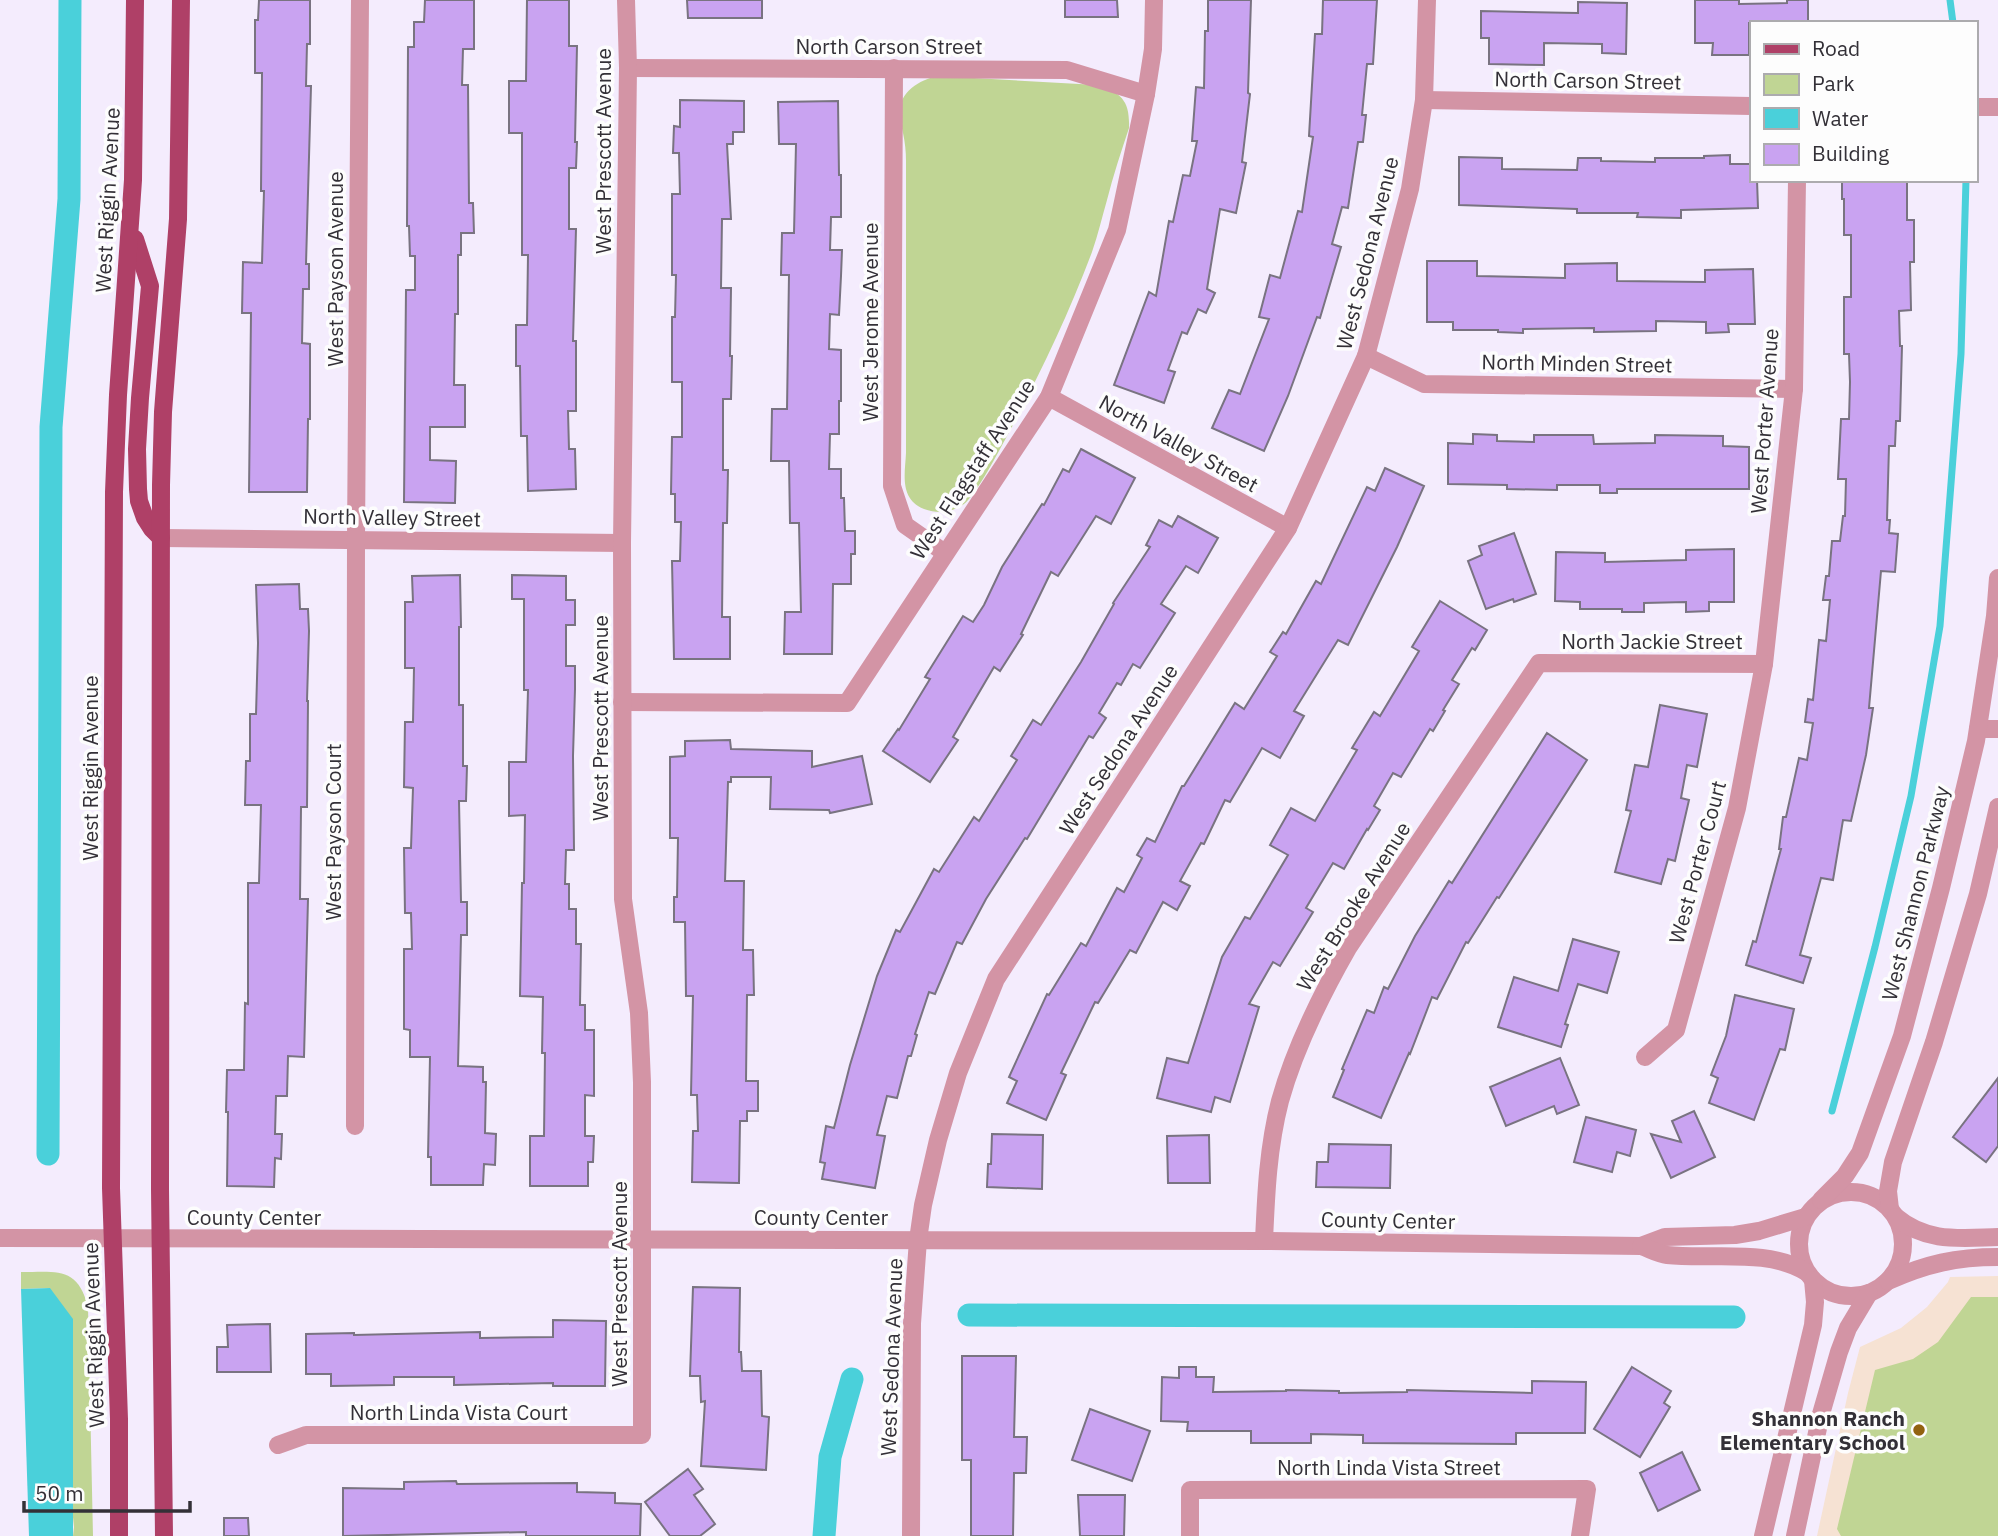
<svg xmlns="http://www.w3.org/2000/svg" width="1998" height="1536" font-family="'IBM Plex Sans',sans-serif">
  <rect width="100%" height="100%" fill="#f4ecfd"/>
  <path fill="#f6e2d3" d="M1998,1276V1536H1817L1848,1393L1860,1347L1901,1328L1927,1307L1948,1282L1950,1277Z"/>
  <g fill="#c0d594">
    <path d="M939,76L1097,85C1122,93 1130,101 1129,128C1121,152 1113,176 1107,200C1102,217 1098,235 1092,252C1068,316 1039,376 1007,436C999,451 976,495 964,504C951,513 938,514 924,509C899,499 905,474 906,453V161C906,152 905,142 903,133C902,128 900,122 899,116C898,93 919,79 939,76Z"/>
    <path d="M21,1272C56,1272 78,1266 88,1307L93,1536H73L74,1527L50,1288L21,1289Z"/>
    <path d="M1971,1297H1998V1536H1841L1837,1529L1875,1370L1913,1359L1938,1342Z"/>
  </g>
  <path fill="#4ad0da" d="M50,1288L73,1319V1536H29L21,1289Z"/>
  <g fill="none" stroke-linecap="round" stroke-linejoin="round">
    <g stroke="#4ad0da" stroke-width="7">
      <path d="M1950,0L1953,23"/>
      <path d="M1832,1111L1875,947L1911,796L1940,626L1961,354L1966,180"/>
    </g>
    <g stroke="#4ad0da" stroke-width="23">
      <path d="M48,1154L51,427L69,199L70,0"/>
      <path d="M969,1315L1734,1317"/>
      <path d="M824,1536L830,1457L852,1379"/>
    </g>
  </g>
  <g fill="#c9a3f1" stroke="#797381" stroke-width="2">
    <path d="M259,0H310V44H307L306,86H311L306,264H309V289H303L302,343L310,344V419H308L307,492H249L251,313H242L243,262L262,263L264,191H261L262,73H255V20H258Z"/>
    <path d="M425,0H474V49H463L462,85H468L469,203H473L474,233H461V255H458V314H455L454,385H465V427H430V460L456,461L455,503L404,502L406,290H415V256H410L409,226H407L408,47H414V22H424Z"/>
    <path d="M527,0H569V46H577L575,142H577L576,168H569V229H576L573,341H576V411H568L569,449H575L576,489L528,491L527,436H521L520,366H516V325H527L528,255H522V133H509V81H526Z"/>
    <path d="M687,0H762V18H688Z"/>
    <path d="M1065,0H1117L1118,17H1065Z"/>
    <path d="M1208,0H1251L1248,93L1250,94L1242,162L1246,163L1236,213L1220,209L1207,289L1215,293L1206,313L1198,309L1187,334L1182,332L1168,370L1175,372L1164,403L1114,385L1149,292L1156,296L1169,221L1173,222L1183,175L1190,176L1197,141H1192L1196,87L1204,88L1205,31H1208Z"/>
    <path d="M1323,0H1377L1373,64H1367L1362,115H1366L1363,142H1358L1348,208L1342,207L1332,244L1341,247L1320,318L1317,317L1288,396L1264,451L1212,428L1229,390L1240,394L1269,319L1259,317L1270,275L1280,278L1298,211L1302,212L1313,137L1309,136L1315,34H1322Z"/>
    <path d="M1695,0H1739V4L1787,3V0H1808V23H1749V55H1712L1713,43H1695Z"/>
    <path d="M1578,2L1627,3L1626,54L1602,53V44L1544,43V65L1489,64V38H1481V11L1578,13Z"/>
    <path d="M680,100L744,101V132H733V144H727L731,219H722L721,288H731L730,356H732L731,399H723V470H728L727,523H723L722,617H730V659H674L672,561H680L681,522H675V494H671L672,437H682V382H672V317H675L676,275H672V194H680L679,153H673L674,126L680,127Z"/>
    <path d="M838,101L839,175H841V217H831L830,250H842L841,276L839,315L830,314L829,349L841,350V401H839V434H830L829,469H841V498H844L845,531H855V554H851V584H833L832,654H784L785,612H801L799,523H790L789,461H771L772,409H787L789,275H781L782,233H794L796,144H779L778,102Z"/>
    <path d="M1730,155V164H1751V180H1757L1758,208L1681,210V218L1637,217L1638,213H1577V209L1459,205V157L1502,158V169L1577,170L1578,158H1601V161L1655,162V158H1704V156Z"/>
    <path d="M1842,180H1907V220H1914V262H1910L1911,310L1899,311L1900,346H1902L1900,421H1896L1895,446H1889L1887,520H1890L1889,533L1898,534L1895,572L1881,571L1869,708H1873L1866,755L1851,821L1843,820L1833,880L1821,878L1800,955L1811,958L1803,983L1746,965L1753,941L1756,942L1781,849H1779L1783,817H1786L1799,758L1807,760L1813,723L1805,722L1808,699L1813,700L1819,640L1826,641L1830,600H1823L1826,576H1829L1832,541H1840L1843,516H1845L1846,479H1838L1841,419H1849L1850,382L1849,354H1844V297H1851V235H1844V199H1842Z"/>
    <path d="M1427,261H1477V276L1565,278V264L1617,263V281L1705,282V270L1753,269L1755,324H1728L1729,332L1706,333V322L1656,321V331L1594,332V328L1523,329V333L1498,332V330H1453V322H1427Z"/>
    <path d="M1473,434L1497,435V441L1534,442V435H1593L1594,444L1655,443V435L1723,436V446L1749,447V489H1617V493H1600V485H1557V490L1507,489V485L1448,484V443L1473,444Z"/>
    <path d="M1081,449L1135,478L1111,524L1096,516L1058,576L1051,572L1021,634L1023,635L1000,671L994,667L953,737L958,740L930,782L883,751L898,729L899,730L930,679L925,677L963,616L973,622L984,605L1002,567L1042,504L1044,505L1063,469L1069,472Z"/>
    <path d="M1385,468L1424,486L1397,547L1348,645L1338,640L1294,711L1304,716L1280,758L1262,748L1230,802L1225,800L1204,844L1201,843L1180,881L1190,886L1177,910L1163,902L1136,953L1130,950L1098,1003L1095,1002L1061,1073L1066,1075L1046,1120L1007,1103L1017,1081L1009,1077L1047,994L1049,995L1081,943L1086,946L1117,888L1124,892L1142,858L1137,855L1147,838L1155,842L1182,786H1184L1235,703L1244,709L1277,656L1270,652L1283,632L1286,634L1316,581L1321,584L1367,487L1375,491Z"/>
    <path d="M1178,516L1218,538L1198,573L1186,566L1161,604L1175,613L1140,668L1133,664L1121,685L1117,683L1099,713L1106,718L1093,738L1089,736L1027,839L1025,838L986,899L962,944L957,942L935,994L929,992L915,1034L917,1035L911,1056H908L897,1098L887,1096L877,1135L885,1136L875,1188L822,1179L825,1163L820,1162L826,1126L834,1128L850,1065L877,976L896,930L900,932L934,869L939,872L974,817L979,821L1017,760L1011,756L1033,720L1041,725L1081,662L1114,604L1113,603L1150,547L1146,545L1159,520L1172,527Z"/>
    <path d="M1514,533L1536,594L1514,602L1513,599L1486,609L1468,561L1482,555L1479,546Z"/>
    <path d="M1734,549V602H1709V611L1686,612V602L1644,603V612H1622V609H1580V602L1555,601L1556,552L1605,553V562L1686,560V550Z"/>
    <path d="M460,575L461,627H459V705H463V766H467L466,801H459L461,902H467V935H461L458,1066L483,1067V1082H486L485,1133L496,1134L495,1165L484,1164L483,1185H431V1157H428L430,1057H410V1030L404,1029V949H412L411,913H405L404,848H411L413,788L404,787L405,722H413L414,668H405V602H413L412,576Z"/>
    <path d="M512,575L566,576V600H575V625H566V666H575V689L573,756L574,850H566L565,884H569V909H576V944H581L580,1005H585V1030H594V1096L585,1095V1136H594L593,1162H588V1186H530V1136H544L545,1053H542L543,997L520,996L522,883H524L525,815L509,816V762H526L528,690H524V599H512Z"/>
    <path d="M299,584L300,609H308L309,631L307,701H308L307,807H301L300,899H308L304,1057L288,1056L287,1096H276L275,1134H282L281,1159L275,1158L274,1187L227,1186L228,1112H226L227,1070H244L245,1003L248,1004V883H259L261,805H245L246,761H250V714H256L258,643L256,585Z"/>
    <path d="M1440,601L1487,630L1475,650L1472,648L1452,680L1459,684L1443,710L1445,711L1433,731L1430,729L1401,777L1393,773L1374,806L1380,810L1368,830L1367,829L1344,869L1333,863L1306,908L1313,912L1280,966L1273,962L1249,1004L1259,1007L1230,1102L1215,1097L1211,1112L1157,1098L1167,1058L1188,1063L1222,957L1245,917L1250,919L1288,855L1270,845L1291,808L1315,821L1357,750L1352,748L1374,712L1380,716L1419,651L1412,647Z"/>
    <path d="M1660,705L1707,714L1697,767L1687,765L1681,798L1689,800L1675,861L1668,859L1661,884L1615,872L1631,811L1626,810L1635,765L1648,767Z"/>
    <path d="M1547,733L1587,760L1499,898L1497,897L1468,943L1466,942L1437,999L1432,997L1410,1054L1409,1053L1381,1118L1333,1097L1344,1070L1342,1069L1367,1010L1374,1013L1384,987L1388,989L1415,936L1449,881L1452,883Z"/>
    <path d="M730,740L731,749L812,751V767L862,756L872,804L830,813L829,810L770,809L771,777H731V782H728L725,881H744L743,950H753L754,995H747L746,1081H758V1111H747V1121H740L739,1183L692,1182L693,1131H698L697,1095H691L693,996H686L685,922H674V897H677L678,838H670V757L685,756V741Z"/>
    <path d="M1573,939L1619,952L1607,993L1578,984L1565,1024L1568,1025L1561,1047L1498,1027L1514,977L1558,991Z"/>
    <path d="M1735,995L1794,1009L1785,1050L1780,1049L1754,1120L1709,1103L1718,1078L1711,1075L1726,1036Z"/>
    <path d="M1560,1058L1579,1105L1557,1114L1554,1106L1506,1126L1490,1087Z"/>
    <path d="M1998,1078V1146L1986,1162L1953,1137Z"/>
    <path d="M1694,1111L1715,1157L1671,1178L1651,1134L1681,1142L1672,1121Z"/>
    <path d="M1586,1117L1636,1130L1630,1156L1617,1152L1612,1172L1574,1162Z"/>
    <path d="M992,1134L1043,1135L1042,1189L987,1187L988,1164H991Z"/>
    <path d="M1209,1135L1210,1183H1168L1167,1136Z"/>
    <path d="M1329,1144L1391,1145L1390,1188L1316,1187L1317,1162H1328Z"/>
    <path d="M693,1287L740,1288L739,1352H741L742,1371H761L762,1416L769,1417L766,1470L701,1466L705,1401L701,1402L700,1376H690Z"/>
    <path d="M553,1320L606,1321L605,1386H553V1383L454,1385V1377H394V1385L331,1386V1374H306V1334L354,1333V1335L480,1332V1338L553,1337Z"/>
    <path d="M270,1324L271,1372H217V1347H228L227,1325Z"/>
    <path d="M962,1356H1016L1014,1437H1027L1026,1473H1014L1013,1536H971V1460H962Z"/>
    <path d="M1179,1367H1196V1377H1214L1213,1392L1286,1391V1390L1339,1391V1393L1407,1392V1390L1532,1393V1381L1586,1382L1585,1433H1516V1444L1363,1443V1435L1311,1434V1443H1251V1431H1187L1188,1422L1161,1421L1162,1377L1179,1378Z"/>
    <path d="M1632,1367L1671,1391L1664,1403L1670,1407L1640,1457L1594,1429Z"/>
    <path d="M1090,1409L1150,1431L1132,1481L1072,1460Z"/>
    <path d="M1682,1452L1700,1490L1658,1511L1640,1473Z"/>
    <path d="M688,1469L703,1489L694,1495L715,1524L700,1536H670L645,1502Z"/>
    <path d="M456,1481L457,1484L577,1483V1492L615,1493V1503L641,1504L640,1536H526V1532L343,1536V1488L404,1489V1482Z"/>
    <path d="M1078,1495H1125L1124,1536H1080Z"/>
    <path d="M224,1518H248L249,1536H224Z"/>
  </g>
  <g fill="none" stroke-linecap="round" stroke-linejoin="round">
    <g stroke="#d394a5" stroke-width="18">
      <path d="M628,68L1067,70L1146,94"/>
      <path d="M894,68L892,486L905,525L945,553"/>
      <path d="M1424,100L1751,106"/>
      <path d="M1975,107H1998"/>
      <path d="M1366,356L1424,384L1794,389"/>
      <path d="M1049,397L1288,528"/>
      <path d="M161,538L622,543"/>
      <path d="M622,702L847,703L1049,397L1117,230L1146,94L1153,49L1154,0"/>
      <path d="M1978,729H1998"/>
      <path d="M1645,1057L1676,1030L1737,808L1764,664L1794,389L1797,180"/>
      <path d="M355,1126L356,539L360,0"/>
      <circle cx="1851" cy="1244" r="52"/>
      <path d="M1821,1200L1845,1176L1860,1153L1902,1036L1941,888L1976,741L1995,616L1998,578"/>
      <path d="M1890,1209L1888,1191L1893,1162L1934,1042L1978,894L1998,807"/>
      <path d="M1896,1217C1927,1243 1960,1238 1998,1237"/>
      <path d="M0,1238L1264,1241L1641,1246L1665,1237L1735,1235L1759,1231L1805,1217"/>
      <path d="M1264,1241C1266,1194 1268,1147 1280,1101C1295,1047 1320,997 1348,948L1539,663L1764,664"/>
      <path d="M1641,1246C1650,1249 1658,1254 1667,1255C1711,1260 1768,1248 1806,1272"/>
      <path d="M1888,1281C1926,1264 1956,1257 1998,1257"/>
      <path d="M278,1445L306,1435H642V1082L639,1013L623,899L622,543L628,68L626,0"/>
      <path d="M911,1536L912,1323L918,1240L923,1205L938,1140L958,1073L996,979L1288,528L1366,356L1410,189L1424,100L1427,0"/>
      <path d="M1190,1536V1490L1587,1489L1580,1536"/>
      <path d="M1763,1536L1813,1325L1815,1302L1813,1280"/>
      <path d="M1795,1536L1821,1414L1839,1352L1848,1328L1869,1293"/>
    </g>
    <g stroke="#af4067" stroke-width="18">
      <path d="M135,239L150,286L140,398L137,449L138,489L139,501L145,518L152,529L161,538"/>
      <path d="M119,1536V1419L111,1188L114,492L118,395L133,180L135,0"/>
      <path d="M164,1536L160,1189L161,485L163,412L178,219L181,0"/>
    </g>
  </g>
  <circle fill="#926210" stroke="#fdfdfd" stroke-width="2.5" cx="1919" cy="1430" r="7"/>
  <g text-anchor="middle" dominant-baseline="central" stroke-width="7" stroke-linejoin="round" paint-order="stroke">
    <g font-size="21" fill="#333037" stroke="#fdfdfd">
      <text x="889" y="46">North Carson Street</text>
      <text transform="translate(1588 80) rotate(1)">North Carson Street</text>
      <text transform="translate(603 151) rotate(-90)">West Prescott Avenue</text>
      <text transform="translate(107 200) rotate(-87)">West Riggin Avenue</text>
      <text transform="translate(1367 253) rotate(-76)">West Sedona Avenue</text>
      <text transform="translate(335 269) rotate(-90)">West Payson Avenue</text>
      <text transform="translate(870 322) rotate(-90)">West Jerome Avenue</text>
      <text transform="translate(1577 363) rotate(1)">North Minden Street</text>
      <text transform="translate(1764 421) rotate(-86)">West Porter Avenue</text>
      <text transform="translate(1179 443) rotate(29)">North Valley Street</text>
      <text transform="translate(972 469) rotate(-57)">West Flagstaff Avenue</text>
      <text transform="translate(392 517) rotate(1)">North Valley Street</text>
      <text x="1652" y="641">North Jackie Street</text>
      <text transform="translate(600 718) rotate(-90)">West Prescott Avenue</text>
      <text transform="translate(1118 749) rotate(-57)">West Sedona Avenue</text>
      <text transform="translate(90 768) rotate(-90)">West Riggin Avenue</text>
      <text transform="translate(333 832) rotate(-90)">West Payson Court</text>
      <text transform="translate(1697 862) rotate(-75)">West Porter Court</text>
      <text transform="translate(1915 893) rotate(-76)">West Shannon Parkway</text>
      <text transform="translate(1353 906) rotate(-58)">West Brooke Avenue</text>
      <text x="254" y="1217">County Center</text>
      <text x="821" y="1217">County Center</text>
      <text transform="translate(1388 1220) rotate(1)">County Center</text>
      <text transform="translate(619 1284) rotate(-90)">West Prescott Avenue</text>
      <text transform="translate(93 1335) rotate(-92)">West Riggin Avenue</text>
      <text transform="translate(891 1357) rotate(-88)">West Sedona Avenue</text>
      <text x="459" y="1412">North Linda Vista Court</text>
      <text x="1389" y="1467">North Linda Vista Street</text>
    </g>
    <g font-size="21" font-weight="bold" fill="#333037" stroke="#fdfdfd" text-anchor="end">
      <text x="1905" y="1418">Shannon Ranch<tspan x="1905" dy="24">Elementary School</tspan></text>
    </g>
  </g>
  <rect x="1750" y="21" width="228" height="161" fill="#fdfdfd" stroke="#acabae" stroke-width="2"/>
  <rect x="1764" y="44" width="35" height="10" fill="#af4067" stroke="#acabae" stroke-width="2"/>
  <text x="1812" y="56" font-size="21" fill="#333037">Road</text>
  <rect x="1764" y="74" width="35" height="21" fill="#c0d594" stroke="#acabae" stroke-width="2"/>
  <text x="1812" y="91" font-size="21" fill="#333037">Park</text>
  <rect x="1764" y="108" width="35" height="21" fill="#4ad0da" stroke="#acabae" stroke-width="2"/>
  <text x="1812" y="126" font-size="21" fill="#333037">Water</text>
  <rect x="1764" y="144" width="35" height="21" fill="#c9a3f1" stroke="#acabae" stroke-width="2"/>
  <text x="1812" y="161" font-size="21" fill="#333037">Building</text>
  <path d="M24 1501v10h166v-10" fill="none" stroke="#333037" stroke-width="3.5"/>
  <text x="35" y="1501" font-size="21" fill="#333037" stroke="#fdfdfd" stroke-width="5" paint-order="stroke">50 m</text>
</svg>
